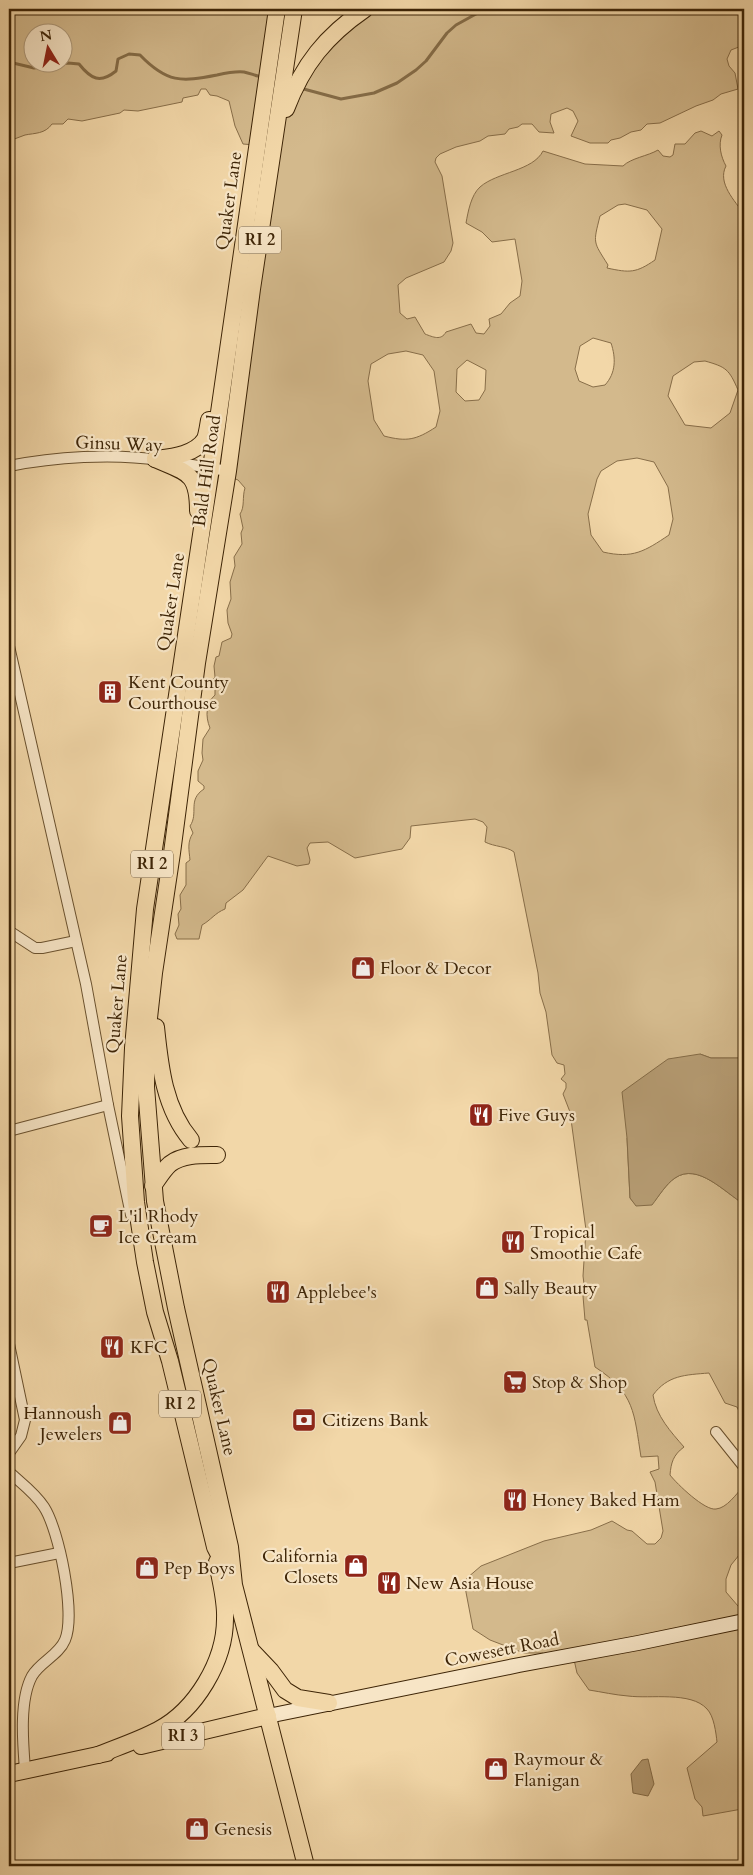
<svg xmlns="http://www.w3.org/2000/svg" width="753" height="1875" font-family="Cardo,serif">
  <rect width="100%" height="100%" fill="#f2d7a8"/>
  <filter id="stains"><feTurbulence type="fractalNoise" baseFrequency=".004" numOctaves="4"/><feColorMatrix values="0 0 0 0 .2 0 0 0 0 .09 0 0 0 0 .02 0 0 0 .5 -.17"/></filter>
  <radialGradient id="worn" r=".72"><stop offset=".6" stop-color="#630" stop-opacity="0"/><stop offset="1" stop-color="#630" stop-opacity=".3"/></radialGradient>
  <g fill="#d3b98c" stroke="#886e49" fill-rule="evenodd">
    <path d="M9,9H276L255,145L243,144L235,126L229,101L217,96L210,95L206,89H201L198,95L183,98L182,102L138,111L124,110L120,113L82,121L68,119L63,124H52C45,134 35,133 25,135C20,137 14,139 9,141ZM32,32H62V62H32Z"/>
    <path d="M364,9H744V45L731,50L727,59L729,66L735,73L738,89L721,94L713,100L696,106L660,123L647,124L641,130L631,132L620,138L611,140L608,143H590L571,136L578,121L573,111L567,108L551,114L550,122L554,133L539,132L532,124H522L518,127L509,129L505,134L488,136L480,141L456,147L440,154L436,158L435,162L442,176L453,243L451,251L444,262L406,278L398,285L400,313L407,319L415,317L425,334C433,337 441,341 446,332L471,324L476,333L484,334L490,326L489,319L501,314L510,303L520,296L522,281L515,239L492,242L482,232L466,223C468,212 471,195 480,187C497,172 533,171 543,151L585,164L623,166C631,158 648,156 658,150L663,156L670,157L673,155L675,144H685L695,133L701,131L712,136L719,131L722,135C718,145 721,157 726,166C717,183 735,201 744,214V1058H711L700,1054L627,1138L630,1198L636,1205L652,1204C659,1196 666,1184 675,1178C698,1162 725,1193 744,1204V1422L737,1407L725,1403L709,1373C685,1375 668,1375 653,1395C656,1416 671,1432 684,1447C673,1455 671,1463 670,1475C677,1484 705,1511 716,1509C727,1508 736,1494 743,1487L744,1488V1549L731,1565L726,1579V1592L744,1613V1808L742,1809L703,1816L702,1807L695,1799L687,1768L717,1742C716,1733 714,1716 707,1709C691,1691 650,1699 628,1696C615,1695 602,1692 589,1690L577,1673L573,1655L545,1659L543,1653H524L490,1640L473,1629L465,1587L467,1578L481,1566L544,1541L591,1530L612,1521L627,1530L632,1531L647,1544H655L661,1538L663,1531L655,1482L650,1472L659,1469L658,1456L641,1457C634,1413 635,1393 595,1367L587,1320H585L583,1296L585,1292L583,1276L586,1230L570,1112L563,1094L566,1088V1083L561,1079L565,1074L564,1065L557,1063L552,1055L546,1012L540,993L538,973L514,852C506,846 495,847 485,842L487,827L483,822L475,819L411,826L410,838L402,849L355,858L328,842L310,843L307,848L310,860L309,864L297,866L268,856L243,890L226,903L225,909C215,913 211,920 202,925L199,939H177L175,934L179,925L178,914L181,909L180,895L186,885V863L190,860C189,850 187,842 193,833L190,826C199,813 187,800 204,789V786L198,781V771L203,760L202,753L203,739L210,728C205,716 206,703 215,695V682L213,679L215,677L214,666L216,657L219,656L222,642L231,638L232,634L228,623L227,610L231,599L230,582L235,566L234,557L242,544L241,533L243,528L240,514C245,507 242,497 245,488L238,480L223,474L273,156L297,81ZM625,204L647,210L662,229L655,260C636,273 630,273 607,268L608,265C593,241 593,244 600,216L618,205ZM593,338L611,343C616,358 616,373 605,385L593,387L579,381L575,369L580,346ZM406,351L423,355L434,371L440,411L436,427C416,440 407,442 384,436L374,420L368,381L371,364L388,354ZM467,360L486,370L485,390L479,400L465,401L456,392L457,369ZM705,361C726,367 729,369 738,390L730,413L711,428L685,425L668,396L673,376L694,362ZM637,458L654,462L668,487L673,519L669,535C645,551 633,559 603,552L591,535L588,514L597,479L601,471L617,461Z"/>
  </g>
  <g fill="#b49a71" stroke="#846b46">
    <path d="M700,1054L711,1058H744V1204C725,1193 698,1162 675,1178C666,1184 659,1196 652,1205L636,1206L630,1198L627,1138L622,1092L668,1059Z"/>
    <path d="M648,1759L654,1784L648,1796L633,1793L631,1774L642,1760Z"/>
  </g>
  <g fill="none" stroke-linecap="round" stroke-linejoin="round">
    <g stroke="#846b46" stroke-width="3">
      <path d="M9,62L34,68L68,63L79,64C91,79 100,84 116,71L118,59L129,54L140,55C167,83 181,82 217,75C226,73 235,71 244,72C249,73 254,75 258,76"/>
      <path d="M300,88L341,99L374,93L397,83L416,70L426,61L447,33L456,25L485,9"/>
    </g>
    <defs>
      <g id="minor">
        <path d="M174,462L228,471"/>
        <path d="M9,466C54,457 113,453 159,460"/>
        <path d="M9,646L86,984L108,1105L131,1215"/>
        <path d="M9,931L35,948H42L76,941"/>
        <path d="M9,1131L108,1105"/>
        <path d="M9,1344L25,1420L21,1436L9,1453"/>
        <path d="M716,1432L744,1467"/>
        <path d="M9,1472C21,1483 35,1493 44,1507C59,1530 76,1614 65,1640C59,1655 40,1662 32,1676C19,1700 23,1744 25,1770"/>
        <path d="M9,1563L59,1553"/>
      </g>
      <path id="secondary" d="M268,1716L519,1665L638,1643L744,1621"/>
      <g id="primary">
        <path d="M294,9L252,289L228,471L197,663L172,853L154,973L147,1036L146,1087L155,1201L176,1308L230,1547L234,1585L306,1866"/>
        <path d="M286,109C303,64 326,36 365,9"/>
        <path d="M155,459C171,457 195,455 205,439C207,434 208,426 209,420"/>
        <path d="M155,459C187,473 198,472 198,511"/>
        <path d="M156,1027C160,1066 164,1108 191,1140"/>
        <path d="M153,1186C158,1179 164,1169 170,1164C183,1154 202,1155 217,1155"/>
        <path d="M230,1576L215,1547L170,1361L155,1312L145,1262L136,1202L130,1116L133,1048L145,909L211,468L277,9"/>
        <path d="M252,1651L271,1671L285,1690L298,1698L329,1703"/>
        <path d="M141,1746L268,1716"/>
        <path d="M98,1755C118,1747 139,1740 158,1730C196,1710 225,1661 225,1619C226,1600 220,1580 217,1562"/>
        <path d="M9,1774L107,1753"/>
      </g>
    </defs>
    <use href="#minor" stroke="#6a512e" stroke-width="12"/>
    <use href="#secondary" stroke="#3d2406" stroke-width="16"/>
    <use href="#primary" stroke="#3d2406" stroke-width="18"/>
    <use href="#minor" stroke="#f7e5c6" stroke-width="10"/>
    <use href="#secondary" stroke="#f7e5c6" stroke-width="14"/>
    <use href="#primary" stroke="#f2d7a8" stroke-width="16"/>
  </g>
  <defs>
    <symbol id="building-square" viewBox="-11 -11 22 22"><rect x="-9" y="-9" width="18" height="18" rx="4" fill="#8f2418" stroke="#f7e5c6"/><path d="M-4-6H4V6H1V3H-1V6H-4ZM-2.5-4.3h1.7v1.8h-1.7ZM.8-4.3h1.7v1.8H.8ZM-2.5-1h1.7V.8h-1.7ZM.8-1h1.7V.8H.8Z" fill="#fff"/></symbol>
    <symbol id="shop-square" viewBox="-11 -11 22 22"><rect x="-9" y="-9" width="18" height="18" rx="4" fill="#8f2418" stroke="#f7e5c6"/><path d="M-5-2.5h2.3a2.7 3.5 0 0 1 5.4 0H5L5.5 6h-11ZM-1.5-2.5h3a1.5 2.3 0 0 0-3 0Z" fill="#fff"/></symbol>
    <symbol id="restaurant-square" viewBox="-11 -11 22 22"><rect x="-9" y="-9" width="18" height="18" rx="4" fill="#8f2418" stroke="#f7e5c6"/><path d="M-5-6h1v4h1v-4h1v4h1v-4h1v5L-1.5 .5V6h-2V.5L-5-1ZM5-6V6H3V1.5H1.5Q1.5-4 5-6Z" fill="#fff"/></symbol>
    <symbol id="cafe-square" viewBox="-11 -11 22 22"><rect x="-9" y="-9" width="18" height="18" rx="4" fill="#8f2418" stroke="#f7e5c6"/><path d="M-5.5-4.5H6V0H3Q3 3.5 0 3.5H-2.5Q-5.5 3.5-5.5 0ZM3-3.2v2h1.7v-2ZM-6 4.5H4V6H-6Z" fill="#fff"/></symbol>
    <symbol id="supermarket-square" viewBox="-11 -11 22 22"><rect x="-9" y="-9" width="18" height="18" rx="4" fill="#8f2418" stroke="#f7e5c6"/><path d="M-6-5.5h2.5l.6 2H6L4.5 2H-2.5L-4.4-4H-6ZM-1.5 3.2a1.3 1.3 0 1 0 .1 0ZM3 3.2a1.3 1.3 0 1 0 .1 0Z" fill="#fff"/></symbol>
    <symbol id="bank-square" viewBox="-11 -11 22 22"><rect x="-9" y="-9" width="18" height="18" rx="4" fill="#8f2418" stroke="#f7e5c6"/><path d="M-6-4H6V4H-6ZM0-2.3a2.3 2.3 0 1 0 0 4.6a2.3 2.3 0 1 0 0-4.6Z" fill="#fff"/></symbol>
  </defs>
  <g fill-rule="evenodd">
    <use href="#building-square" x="96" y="678" width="28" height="28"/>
    <use href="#shop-square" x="349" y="954" width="28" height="28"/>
    <use href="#restaurant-square" x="467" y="1101" width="28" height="28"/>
    <use href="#cafe-square" x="87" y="1212" width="28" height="28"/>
    <use href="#restaurant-square" x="499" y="1228" width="28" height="28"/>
    <use href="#shop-square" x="473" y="1274" width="28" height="28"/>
    <use href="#restaurant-square" x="264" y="1278" width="28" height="28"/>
    <use href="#restaurant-square" x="98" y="1333" width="28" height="28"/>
    <use href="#supermarket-square" x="501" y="1368" width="28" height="28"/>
    <use href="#bank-square" x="290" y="1406" width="28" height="28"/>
    <use href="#shop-square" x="106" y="1409" width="28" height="28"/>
    <use href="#restaurant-square" x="501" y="1486" width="28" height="28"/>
    <use href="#shop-square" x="342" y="1552" width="28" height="28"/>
    <use href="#shop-square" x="133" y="1554" width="28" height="28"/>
    <use href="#restaurant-square" x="375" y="1569" width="28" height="28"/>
    <use href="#shop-square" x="482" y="1755" width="28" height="28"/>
    <use href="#shop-square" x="183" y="1815" width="28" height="28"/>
  </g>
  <g text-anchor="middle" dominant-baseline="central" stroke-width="4.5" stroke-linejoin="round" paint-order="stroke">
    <g fill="#f7e5c6" stroke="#755e40" stroke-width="1">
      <rect x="239" y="226.5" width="42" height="27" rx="4"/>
      <rect x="131" y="850.5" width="42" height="27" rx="4"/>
      <rect x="159" y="1390.5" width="42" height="27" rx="4"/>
      <rect x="162" y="1722.5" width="42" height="27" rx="4"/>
    </g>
    <g font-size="16" font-weight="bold" fill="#3d2406">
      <text x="260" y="240">RI 2</text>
      <text x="152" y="864">RI 2</text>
      <text x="180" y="1404">RI 2</text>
      <text x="183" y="1736">RI 3</text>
    </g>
    <g font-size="18" fill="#3d2406" stroke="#f7e5c6">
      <text transform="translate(229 201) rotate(-82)">Quaker Lane</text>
      <text transform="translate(119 444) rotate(2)">Ginsu Way</text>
      <text transform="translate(207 471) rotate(-82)">Bald Hill Road</text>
      <text transform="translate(171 602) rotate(-81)">Quaker Lane</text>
      <text transform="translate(117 1004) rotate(-85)">Quaker Lane</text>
      <text transform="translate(219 1407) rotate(77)">Quaker Lane</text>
      <text transform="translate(502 1650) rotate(-11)">Cowesett Road</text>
    </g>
    <g font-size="18" fill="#3d2406" stroke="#f7e5c6" text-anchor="start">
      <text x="128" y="682">Kent County<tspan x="128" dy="21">Courthouse</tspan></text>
      <text x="380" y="968">Floor &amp; Decor</text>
      <text x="498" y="1115">Five Guys</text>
      <text x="118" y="1216">L'il Rhody<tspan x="118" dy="21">Ice Cream</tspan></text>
      <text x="530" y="1232">Tropical<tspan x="530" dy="21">Smoothie Cafe</tspan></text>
      <text x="504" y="1288">Sally Beauty</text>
      <text x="296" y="1292">Applebee's</text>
      <text x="130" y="1347">KFC</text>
      <text x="532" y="1382">Stop &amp; Shop</text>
      <text x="102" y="1413" text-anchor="end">Hannoush<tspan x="102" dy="21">Jewelers</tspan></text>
      <text x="322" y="1420">Citizens Bank</text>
      <text x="532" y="1500">Honey Baked Ham</text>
      <text x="338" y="1556" text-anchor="end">California<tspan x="338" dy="21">Closets</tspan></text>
      <text x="164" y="1568">Pep Boys</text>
      <text x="406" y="1583">New Asia House</text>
      <text x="514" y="1759">Raymour &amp;<tspan x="514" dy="21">Flanigan</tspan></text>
      <text x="214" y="1829">Genesis</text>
    </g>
  </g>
  <rect width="753" height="1875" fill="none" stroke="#f2d7a8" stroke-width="30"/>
  <rect x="10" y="10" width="733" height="1855" fill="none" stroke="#3d2406" stroke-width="2.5"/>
  <rect x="15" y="15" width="723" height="1845" fill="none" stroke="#3d2406"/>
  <g transform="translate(48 48) rotate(350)"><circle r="24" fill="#f7e5c6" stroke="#ad9879"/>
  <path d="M0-4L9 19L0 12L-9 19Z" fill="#8f2418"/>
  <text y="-8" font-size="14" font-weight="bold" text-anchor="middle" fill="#3d2406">N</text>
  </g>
  <rect width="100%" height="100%" filter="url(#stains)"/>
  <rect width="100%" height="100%" fill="url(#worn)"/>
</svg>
